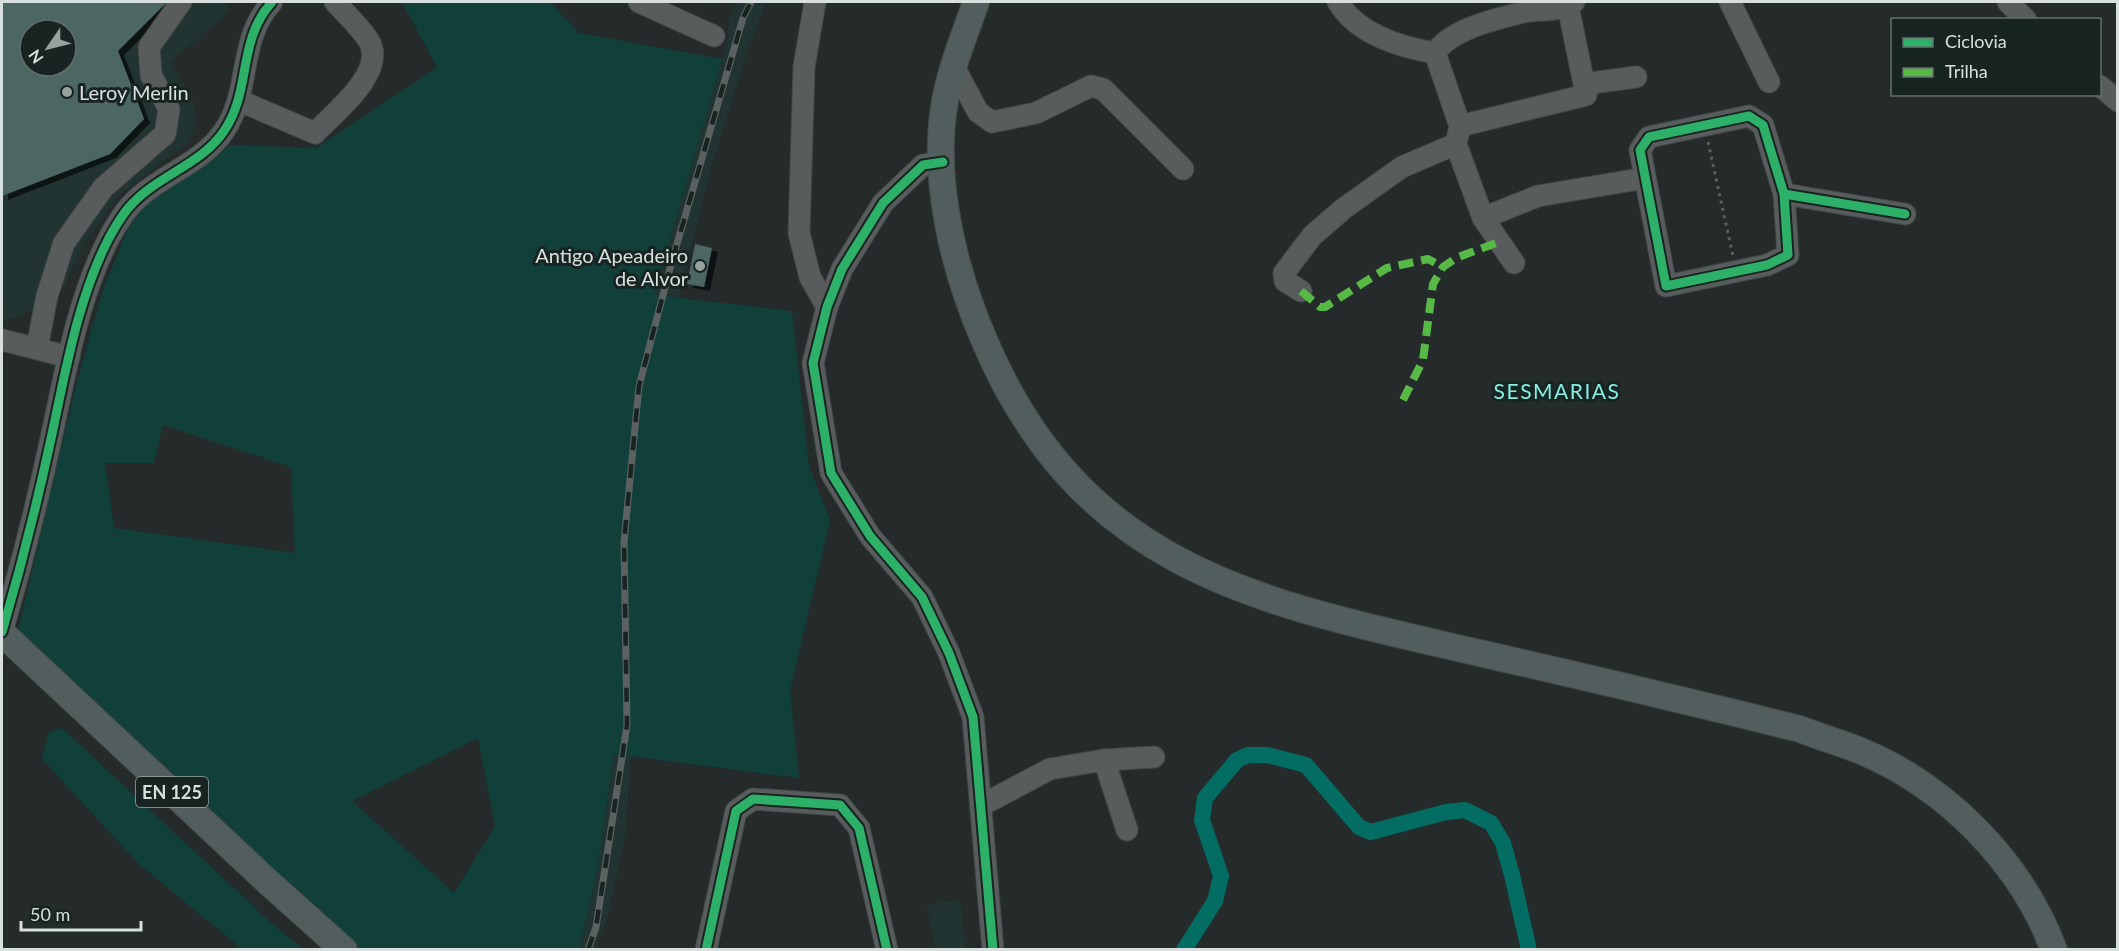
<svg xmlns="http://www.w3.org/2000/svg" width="2119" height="951" font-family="Lato,sans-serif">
  <defs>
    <filter id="shadow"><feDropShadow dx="6" dy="4" stdDeviation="0" flood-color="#0009"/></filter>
  </defs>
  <rect width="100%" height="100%" fill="#242b2a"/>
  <g fill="#213431" fill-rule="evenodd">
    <path d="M2,2H227L230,10L171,62L193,101L197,121L188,143L120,194L86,241L64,287L25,314L2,321ZM30,30H66V66H30Z"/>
    <path d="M736,2H766L748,50L710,171L660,372L625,839L607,919L596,949L579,950L597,871L613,766L654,295L700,130L727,43L729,17Z"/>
    <path d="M960,899L966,949H936L926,905Z"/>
  </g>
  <g fill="#113f3a" fill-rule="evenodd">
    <path d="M402,2H550L579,33L722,59L654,295L792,311L809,466L830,521L790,690L799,778L614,754L597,871L579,949H359L18,630L78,378L103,290L127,231L145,205L231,145L316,148L437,67ZM163,425L291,467L295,553L114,528L105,463H154ZM478,738L495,826L454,893L352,801Z"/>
    <path d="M62,728L268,920L302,949H242L139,864L42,759L49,732Z"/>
  </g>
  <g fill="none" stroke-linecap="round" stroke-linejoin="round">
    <path stroke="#036d63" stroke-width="16" d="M1184,950L1215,901L1221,876L1202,820L1205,798L1237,760L1248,755H1267L1306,765L1359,827L1371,832L1446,812L1465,810L1491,823L1503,843L1512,875L1529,950"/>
  </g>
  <g fill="#4c6663" fill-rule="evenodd" filter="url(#shadow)">
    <path d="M2,2H167L118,51L144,119L110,154L2,196ZM30,30H66V66H30Z"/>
    <path d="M695,244L712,248L704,287L687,284Z"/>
  </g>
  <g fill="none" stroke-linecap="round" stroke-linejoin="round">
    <defs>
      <g id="minor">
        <path d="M639,2L714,36"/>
        <path d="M815,2L804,67L799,233L810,277L827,307"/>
        <path d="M1338,2C1357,34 1399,47 1435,53C1451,29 1496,19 1524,12C1540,9 1561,12 1574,2"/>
        <path d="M1730,2L1769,82"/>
        <path d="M2008,2L2026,20"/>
        <path d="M1568,6L1584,84L1636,77"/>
        <path d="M1435,53L1460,126L1456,144L1483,218L1538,196L1645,178"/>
        <path d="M954,67L978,112L992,122L1036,113L1091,86L1103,89L1183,169"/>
        <path d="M2100,86L2118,101"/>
        <path d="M240,101L315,133C334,113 387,72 369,41C360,27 346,14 335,2"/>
        <path d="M1460,126L1586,95"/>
        <path d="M943,162L923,165L883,203L842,269L827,307L813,363L831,473L870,536L922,597L949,653L973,717L993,950"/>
        <path d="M1784,194L1763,125L1749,116L1649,137L1640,150L1666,286L1767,265L1788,255L1784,194L1905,214"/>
        <path d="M1483,218L1514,263"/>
        <path d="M1301,291L1285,281L1284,273L1312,236L1343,209L1402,167L1456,144"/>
        <path d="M2,340L69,357"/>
        <path d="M37,348L47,296L64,243L103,188L165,134L169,109L151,75L149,47L181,2"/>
        <path d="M2,632C21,567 38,500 52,434C66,369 78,298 109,238C115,227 123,213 132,204C159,175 202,164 224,131C252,90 237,40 272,2"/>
        <path d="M1104,760L1154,757"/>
        <path d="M982,805L1050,769L1104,760L1127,830"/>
        <path d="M706,950L736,811L753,799L840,805L859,828L887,950"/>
      </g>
      <g id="major">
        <path d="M976,2C965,34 951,67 945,101C931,179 954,271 985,342C1084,573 1263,603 1484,654C1589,678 1695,703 1800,729C1820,737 1841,743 1861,751C1947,787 2021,862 2054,950"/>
        <path d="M2,633L268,882L344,950"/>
      </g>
    </defs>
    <use href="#minor" stroke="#424847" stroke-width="23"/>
    <use href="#major" stroke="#424847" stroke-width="28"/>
    <path stroke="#5c6160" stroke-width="3" stroke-dasharray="3 4.5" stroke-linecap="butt" d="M1708,142L1733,256"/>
    <use href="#minor" stroke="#585c5c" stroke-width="21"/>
    <use href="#major" stroke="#525e5d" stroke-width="26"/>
    <defs>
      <path id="rail" d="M588,950L596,927L627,725L624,542L639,386L672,261L743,18L751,2"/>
    </defs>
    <use href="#rail" stroke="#5b6160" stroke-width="7"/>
    <use href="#rail" stroke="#182422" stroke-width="4.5" stroke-dasharray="14" stroke-linecap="butt"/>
    <g stroke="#58b947" stroke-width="8" stroke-dasharray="15 8" stroke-linecap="butt">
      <path d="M1301,291L1320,307H1325L1387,268L1428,259L1443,267"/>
      <path d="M1403,400L1423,360L1433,284L1443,267L1456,258L1499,242"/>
    </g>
    <defs>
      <g id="cycleway">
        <path d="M943,162L923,165L883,203L842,269L827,307L813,363L831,473L870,536L922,597L949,653L973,717L993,950"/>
        <path d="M1784,194L1763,125L1749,116L1649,137L1640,150L1666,286L1767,265L1788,255L1784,194L1905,214"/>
        <path d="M2,632C21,567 38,500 52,434C66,369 78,298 109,238C115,227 123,213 132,204C159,175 202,164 224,131C252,90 237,40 272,2"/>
        <path d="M706,950L736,811L753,799L840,805L859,828L887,950"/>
      </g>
    </defs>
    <use href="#cycleway" stroke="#182422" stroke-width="13"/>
    <use href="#cycleway" stroke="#2db169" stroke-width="9"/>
  </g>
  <g fill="#99a1a0" stroke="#182422" stroke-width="2">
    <circle cx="67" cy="92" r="6"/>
    <circle cx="700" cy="266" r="6"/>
  </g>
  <g text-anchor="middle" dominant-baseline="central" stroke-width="6" stroke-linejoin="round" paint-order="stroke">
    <rect fill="#182422" stroke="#9ea8a6" stroke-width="1.5" x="136" y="777" width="72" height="30" rx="4.5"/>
    <g font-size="18" font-weight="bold" fill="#d8e0df">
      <text x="172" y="792">EN 125</text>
    </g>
    <g font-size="20" fill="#d8e0df" stroke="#182422" text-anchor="start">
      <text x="79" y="92">Leroy Merlin</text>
      <text x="688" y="255" text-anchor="end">Antigo Apeadeiro<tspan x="688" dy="23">de Alvor</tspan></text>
    </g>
    <g font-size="21" letter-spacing="1.5" fill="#84eddf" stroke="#182422">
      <text x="1557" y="390">SESMARIAS</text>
    </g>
  </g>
  <rect width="2119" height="951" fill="none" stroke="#d8e0df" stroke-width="6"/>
  <rect x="1891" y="18" width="210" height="78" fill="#182422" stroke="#656f6e" stroke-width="1.5"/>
  <rect x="1903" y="38" width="30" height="9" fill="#2db169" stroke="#656f6e" stroke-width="1.5"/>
  <text x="1945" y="48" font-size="18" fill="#d8e0df">Ciclovia</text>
  <rect x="1903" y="68" width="30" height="9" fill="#58b947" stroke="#656f6e" stroke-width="1.5"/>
  <text x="1945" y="78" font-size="18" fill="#d8e0df">Trilha</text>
  <g transform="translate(48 48) rotate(235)"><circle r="28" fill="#182422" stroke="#656f6e" stroke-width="1.5"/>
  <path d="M0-4.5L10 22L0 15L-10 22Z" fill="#99a1a0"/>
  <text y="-9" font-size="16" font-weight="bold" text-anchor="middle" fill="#d8e0df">N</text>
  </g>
  <path d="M21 921v9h120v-9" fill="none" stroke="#d8e0df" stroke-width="3"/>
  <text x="30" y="921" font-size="18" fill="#d8e0df" stroke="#182422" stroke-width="4.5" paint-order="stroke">50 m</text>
</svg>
